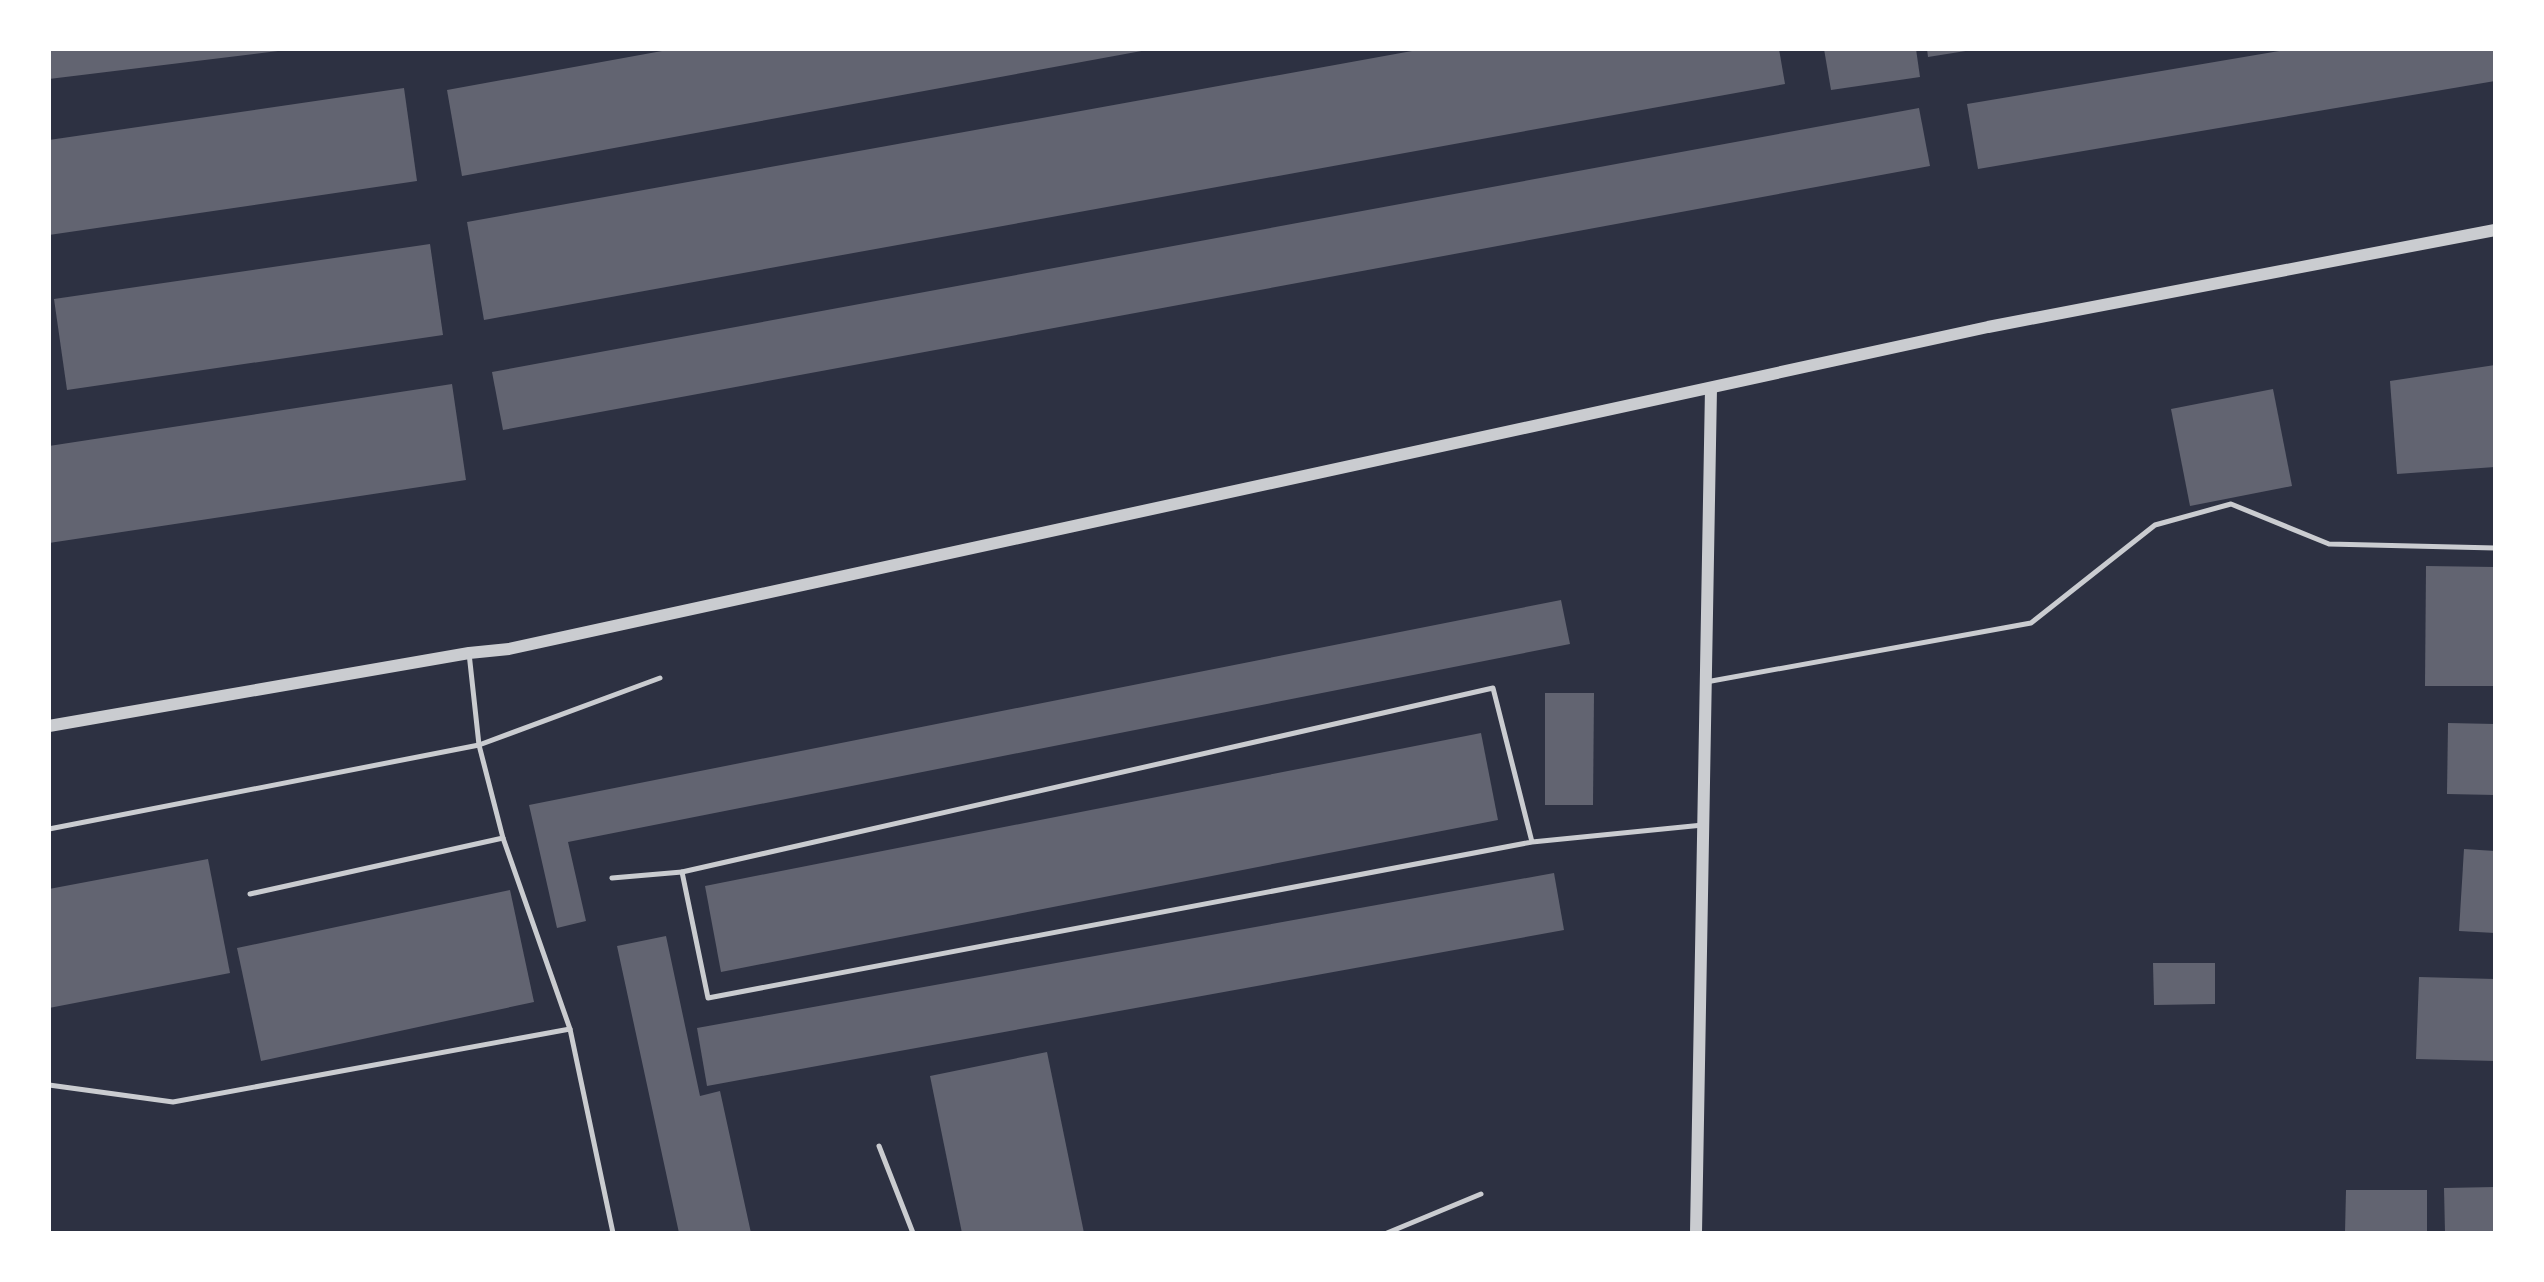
<svg xmlns="http://www.w3.org/2000/svg" width="2544" height="1282" font-family="'DM Sans',sans-serif">
  <rect width="100%" height="100%" fill="#2d3142"/>
  <g fill="#626471">
    <path d="M49,49H278V51L49,79Z"/>
    <path d="M673,49H1146L1147,50L462,176L447,90Z"/>
    <path d="M1423,49H1779L1785,84L484,320L467,222Z"/>
    <path d="M1824,49H1916L1920,77L1831,90Z"/>
    <path d="M1927,49H1972V50L1928,57Z"/>
    <path d="M2291,49H2495V81L1978,169L1967,104Z"/>
    <path d="M404,88L417,181L49,235V140Z"/>
    <path d="M1919,108L1930,166L503,430L492,372Z"/>
    <path d="M430,244L443,335L67,390L54,299Z"/>
    <path d="M2495,365V467L2397,474L2390,381Z"/>
    <path d="M452,384L466,480L49,543V446Z"/>
    <path d="M2273,389L2292,486L2190,506L2171,409Z"/>
    <path d="M2426,566L2495,567V686H2425Z"/>
    <path d="M1561,600L1570,644L568,842L586,921L557,928L529,805Z"/>
    <path d="M1545,693H1594L1593,805H1545Z"/>
    <path d="M2448,723L2495,724V795L2447,794Z"/>
    <path d="M1481,733L1498,820L721,972L705,886Z"/>
    <path d="M2464,849L2495,851V933L2459,931Z"/>
    <path d="M208,859L230,973L49,1008V889Z"/>
    <path d="M1554,873L1564,930L707,1086L697,1028Z"/>
    <path d="M510,890L534,1002L261,1061L237,948Z"/>
    <path d="M666,936L700,1096L720,1091L751,1233H679L617,946Z"/>
    <path d="M2153,963H2215V1004L2154,1005Z"/>
    <path d="M2419,977L2495,979V1061L2416,1059Z"/>
    <path d="M1047,1052L1084,1233H962L930,1076Z"/>
    <path d="M2495,1187V1233H2445L2444,1188Z"/>
    <path d="M2346,1190H2427V1233H2345Z"/>
  </g>
  <g fill="none" stroke-linecap="round" stroke-linejoin="round">
    <g stroke="#caccd0" stroke-width="5">
      <path d="M469,653L479,745L503,838L570,1029L613,1233"/>
      <path d="M1706,682L2031,623L2155,525L2231,504L2329,544L2495,548"/>
      <path d="M49,829L479,745L660,678"/>
      <path d="M1532,842L1493,688L682,872L708,998L1532,842L1703,825"/>
      <path d="M612,878L682,872"/>
      <path d="M250,894L503,838"/>
      <path d="M49,1085L173,1102L570,1029"/>
      <path d="M879,1146L913,1233"/>
      <path d="M1387,1233L1481,1194"/>
    </g>
    <g stroke="#caccd0" stroke-width="12">
      <path d="M49,726L469,653L509,649L1988,327L2495,230"/>
      <path d="M1696,1233L1711,388"/>
    </g>
  </g>
  <rect width="2544" height="1282" fill="none" stroke="#ffffff" stroke-width="102"/>
</svg>
